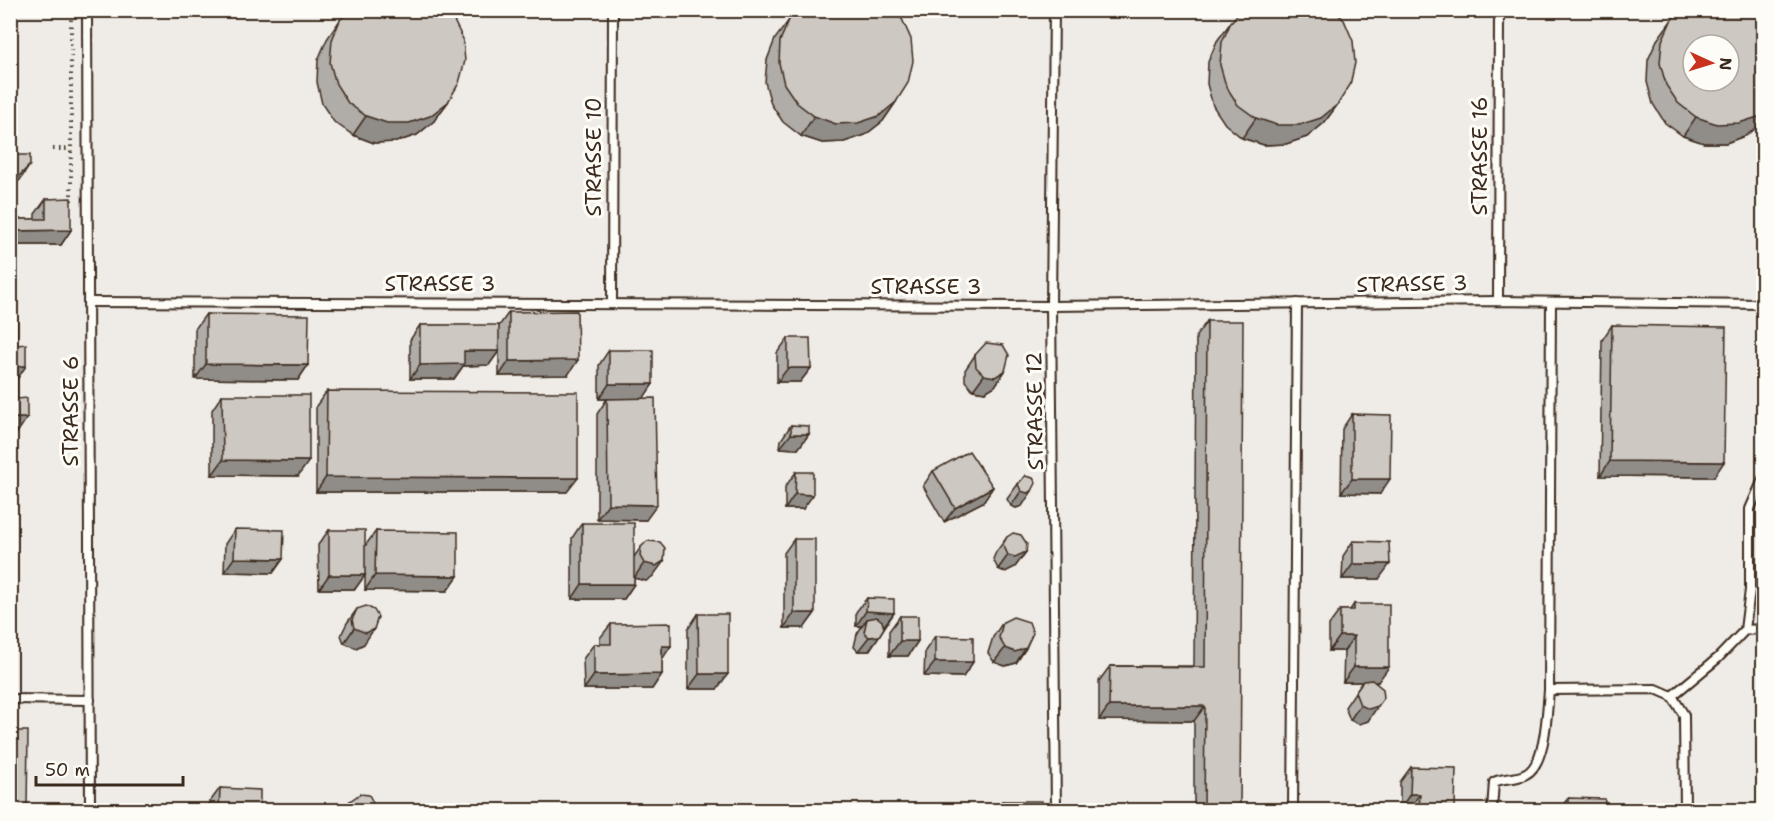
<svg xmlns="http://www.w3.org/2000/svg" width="1774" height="821" font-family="'Shantell Sans',sans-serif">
  <rect width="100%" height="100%" fill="#fdfcf7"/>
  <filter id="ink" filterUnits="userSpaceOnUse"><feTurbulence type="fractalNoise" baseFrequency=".0167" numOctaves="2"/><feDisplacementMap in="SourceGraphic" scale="12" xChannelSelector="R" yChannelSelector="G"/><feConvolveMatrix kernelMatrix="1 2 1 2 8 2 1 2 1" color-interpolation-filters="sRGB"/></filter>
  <g filter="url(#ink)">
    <path fill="#efece7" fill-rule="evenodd" d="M11,11H1763V810H11ZM1693,45H1729V81H1693Z"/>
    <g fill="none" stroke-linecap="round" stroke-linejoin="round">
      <defs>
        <g id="lane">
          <path d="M87,10L90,810"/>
          <path d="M1054,10L1051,306L1056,810"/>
          <path d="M1498,301L1499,10"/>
          <path d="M88,302L1051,306L1498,301L1764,304"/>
          <path d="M612,303L613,10"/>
          <path d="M1745,630L1764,629"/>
          <path d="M1549,690L1656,689L1672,696L1684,715L1685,810"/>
          <path d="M1672,696L1718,658L1745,630L1750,590V509L1764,477"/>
          <path d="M10,699L90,700"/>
          <path d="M1293,810L1297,303"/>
          <path d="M1492,810L1494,782C1504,777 1516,780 1526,774C1546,764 1547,711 1549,690L1551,302"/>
        </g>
      </defs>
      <use href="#lane" stroke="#3b2a1e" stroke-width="12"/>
      <g stroke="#3b2a1e" stroke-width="4" stroke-dasharray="1.5 4.5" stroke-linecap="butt">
        <path d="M53,149H71"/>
        <path d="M71,201V10"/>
      </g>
      <use href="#lane" stroke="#fdfcf7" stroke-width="8"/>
    </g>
    <g fill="#b0aca7" stroke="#3b2a1e" stroke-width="1.5">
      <path d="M1764,10V122L1747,135L1726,143H1704L1683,136L1665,123L1653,104L1647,82L1648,60L1657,40L1671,21Z"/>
      <path d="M340,20L448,102L434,121L417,135L396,142L374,143L353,135L334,122L322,104L317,82L318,60L327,39Z"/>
      <path d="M789,20L896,102L883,121L865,135L844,142L822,143L801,136L783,122L771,104L765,82L767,60L775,39Z"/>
      <path d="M1231,22L1338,104L1324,123L1307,137L1286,144L1264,145L1242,138L1225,124L1213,106L1207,84L1208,62L1217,41Z"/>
      <path d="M46,199L71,230L61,245H10V219H35V214Z"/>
      <path d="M509,312L568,375L499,376V351L489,365L463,366L454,379H410V340L420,325L499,326Z"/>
      <path d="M206,314L308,365L298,380L195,379V329Z"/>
      <path d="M1207,321L1240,810H1194V721L1099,720V681L1110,666H1194L1196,336Z"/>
      <path d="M1612,325L1714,477L1600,476L1602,340Z"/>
      <path d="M788,338L811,368L800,382H777V353Z"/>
      <path d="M609,350L653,384L643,398L646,520L597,519V414L607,399H614H599V365Z"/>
      <path d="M975,355L1005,371L995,386L985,392L973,390L965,381V370Z"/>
      <path d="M327,391L567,492H316V406Z"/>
      <path d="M222,395L298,476L212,475V410Z"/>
      <path d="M1352,414L1380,494L1341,493L1342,429Z"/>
      <path d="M791,425L809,434L798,449L780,448L781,440Z"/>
      <path d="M933,471L993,487L983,502L944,522L923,486Z"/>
      <path d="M796,472L803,509H785V487Z"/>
      <path d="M1025,476L1022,506L1016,508L1011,506L1007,499L1018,484Z"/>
      <path d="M582,523L634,557L641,547L653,576L646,581L634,578V584L624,599H572V538Z"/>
      <path d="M235,529L283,559L273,573L224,572L225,544Z"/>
      <path d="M329,530L365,546L376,531L458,576L447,591L365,590V575L355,589H319L318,545Z"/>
      <path d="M1007,537L1026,552L1015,567L1005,572L998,569L993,559L996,552Z"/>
      <path d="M794,539L815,613L804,628H784V553Z"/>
      <path d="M1353,541L1379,579H1342L1343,556Z"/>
      <path d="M867,598L894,613L869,651H858L854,647L857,634L862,626H856V612Z"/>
      <path d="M1354,604L1378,682H1375L1368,721L1359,724L1350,720L1345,707L1362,682H1343L1344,651H1329V625L1340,610H1350Z"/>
      <path d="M357,609L364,644L356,648L344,643L341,635L347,623Z"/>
      <path d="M698,614L717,689H688V629Z"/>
      <path d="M900,616L918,641L908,656H889V631Z"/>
      <path d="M1003,622L1026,648L1016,663L1005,666L994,662L988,653L993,637Z"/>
      <path d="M611,624L662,659V674L652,689H584L583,659L594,644H600V638Z"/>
      <path d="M935,636L973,662L963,677L924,676L925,651Z"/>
      <path d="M1411,767L1455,810H1409V809H1400V782Z"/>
      <path d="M220,788L260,810H209V803Z"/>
      <path d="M1568,798L1604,810H1559Z"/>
      <path d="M350,801L374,810H344Z"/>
      <path d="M1002,801L1042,810H996Z"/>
    </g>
    <g fill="#908c88" stroke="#3b2a1e" stroke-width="1.5">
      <path d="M448,102L434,121L417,135L396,142L374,143L353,135L366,116Z"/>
      <path d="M896,102L883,121L865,135L844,142L822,143L801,136L814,116Z"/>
      <path d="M1338,104L1324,123L1307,137L1286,144L1264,145L1242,138L1256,118Z"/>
      <path d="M1764,114V122L1747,135L1726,143H1704L1683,136L1696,117Z"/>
      <path d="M30,165L20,180L10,189V185Z"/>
      <path d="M71,230L61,245H10V231Z"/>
      <path d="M464,351H499L489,365L463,366L454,379H410L420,365Z"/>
      <path d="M578,360L568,375L499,376L509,361Z"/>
      <path d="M206,364L308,365L298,380L195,379Z"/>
      <path d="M17,366H26L16,381Z"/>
      <path d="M788,368H811L800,382H777Z"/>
      <path d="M1005,371L995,386L985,392L973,390L984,375Z"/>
      <path d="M609,384H653L643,399H599Z"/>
      <path d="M10,418H27L17,433H10Z"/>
      <path d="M791,434H809L798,449L780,448Z"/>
      <path d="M223,460L309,461L298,476L212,475Z"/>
      <path d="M1610,461L1724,462L1714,477L1600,476Z"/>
      <path d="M326,477L578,478L567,492H316Z"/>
      <path d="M1352,479H1390L1380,494L1341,493Z"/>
      <path d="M993,487L983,502L944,522L955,508Z"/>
      <path d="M1021,491H1032L1022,506L1016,508L1011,506Z"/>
      <path d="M795,494L813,495L803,509H785Z"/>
      <path d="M608,504L657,505L646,520L597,519Z"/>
      <path d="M1026,552L1015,567L1005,572L998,569L1008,555Z"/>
      <path d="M234,558L283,559L273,573L224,572Z"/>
      <path d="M664,561L653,576L646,581L634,578L644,563Z"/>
      <path d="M1353,564H1390L1379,579H1342Z"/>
      <path d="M329,575H365L355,589H319Z"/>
      <path d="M375,575L458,576L447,591L365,590Z"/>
      <path d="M582,584H634L624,599H572Z"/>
      <path d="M866,611L894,613L883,627L867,619L862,626H856Z"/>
      <path d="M794,613H815L804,628H784Z"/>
      <path d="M354,628L374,629L364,644L356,648L344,643Z"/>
      <path d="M879,636L869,651H858L869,637Z"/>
      <path d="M1340,636H1354L1344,651H1329Z"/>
      <path d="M900,641H918L908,656H889Z"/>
      <path d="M662,646H671L661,661Z"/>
      <path d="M1005,648H1026L1016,663L1005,666L994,662Z"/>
      <path d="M935,662H973L963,677L924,676Z"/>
      <path d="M1354,667H1389L1378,682H1343Z"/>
      <path d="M662,674L652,689H584L594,675Z"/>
      <path d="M699,674H728L717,689H688Z"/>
      <path d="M1360,705L1378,706L1368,721L1359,724L1350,720Z"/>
      <path d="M1109,706H1205L1194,721L1099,720Z"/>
      <path d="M1410,794H1420L1409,809H1400Z"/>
    </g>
    <g fill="#cdc8c2" stroke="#3b2a1e" stroke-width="1.5" fill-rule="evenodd">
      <path d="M349,10H446L453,19L463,39L465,61L459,83L448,102L430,116L409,123H387L366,116L348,103L336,84L330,63L332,40L340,20Z"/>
      <path d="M797,10H894L902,19L911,39L913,61L908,83L896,102L879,116L858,123L836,124L814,116L797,103L784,84L779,63L780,41L789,20Z"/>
      <path d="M1241,10H1334L1344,20L1353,41L1355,63L1350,85L1338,104L1321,118L1299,125H1277L1256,118L1238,105L1226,86L1220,65L1222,42L1231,22Z"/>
      <path d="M1680,10H1764V114L1761,116L1739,123L1717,124L1696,117L1678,103L1666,85L1660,63L1662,41L1671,21ZM1693,45H1729V81H1693Z"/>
      <path d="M10,155H30V165L10,185Z"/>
      <path d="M71,198V230L10,231V219H46V199Z"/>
      <path d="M10,310H17V345L26,344V366H17V399L27,398V418H10Z"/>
      <path d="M577,311L578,360L509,361V312Z"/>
      <path d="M206,314L309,315L308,365L206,364Z"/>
      <path d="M1207,321H1243L1240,810H1204L1205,706H1109L1110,666L1205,667Z"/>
      <path d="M420,325H499V351H464V364L420,365Z"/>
      <path d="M1612,325L1726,327L1724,462L1610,461Z"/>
      <path d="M788,338H810L811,368H788Z"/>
      <path d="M986,343L1003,345L1009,355L1005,371L995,377L984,375L976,367L975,355Z"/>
      <rect x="609" y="350" width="44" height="34"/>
      <path d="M327,391L578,392V478L326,477Z"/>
      <path d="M222,395H309V461L223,460Z"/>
      <path d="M655,398L657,505L608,504L607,399Z"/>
      <path d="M1352,414L1391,415L1390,479H1352Z"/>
      <path d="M791,425L809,426V434H791Z"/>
      <path d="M969,451L993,487L955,508L933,471Z"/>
      <path d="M796,472H813V495L795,494Z"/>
      <path d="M1025,476L1033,478L1036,483L1032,491L1027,493L1021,491L1018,484Z"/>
      <rect x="582" y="523" width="52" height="61"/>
      <path d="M235,529L284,530L283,559L234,558Z"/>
      <rect x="329" y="530" width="36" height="45"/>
      <path d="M376,531L458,532V576L375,575Z"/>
      <path d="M1013,533L1021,535L1027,544L1026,552L1015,557L1008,555L1003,544L1007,537Z"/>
      <rect x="794" y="539" width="21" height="74"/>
      <path d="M647,541L660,542L665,548L664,561L656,566L644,563L640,556L641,547Z"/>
      <path d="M1353,541L1389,542L1390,564H1353Z"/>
      <path d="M867,598L894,599V613L866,611Z"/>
      <path d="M1354,604H1389V667H1354V636H1340V610H1354Z"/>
      <path d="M366,606L374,610L378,617L374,629L366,633L354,628L352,620L357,609Z"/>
      <path d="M10,607L14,612L13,626L10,628Z"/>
      <path d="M698,614H728V674H699Z"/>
      <rect x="900" y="616" width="18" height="25"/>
      <path d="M877,617L882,621L884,628L879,636L869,637L864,632L867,619Z"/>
      <path d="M1013,617L1029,622L1033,633L1026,648L1015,652L1005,648L999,638L1003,622Z"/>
      <path d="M671,623V646H662V674L594,675V644H611V624Z"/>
      <path d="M935,636L973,637V662H935Z"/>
      <path d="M1372,680L1383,689L1384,698L1378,706L1369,709L1360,705L1355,692L1363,681Z"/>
      <path d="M10,731H28L27,810H10Z"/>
      <path d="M1411,767L1456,768L1455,810H1419L1420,794H1410Z"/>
      <path d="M220,788L260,790V810H219Z"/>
      <path d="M360,794L369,795L375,806L374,810H349L350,801Z"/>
      <path d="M1568,798L1605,799L1604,810H1568Z"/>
      <rect x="1002" y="801" width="40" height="9"/>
      <rect x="608" y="806" width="47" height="4"/>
      <rect x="894" y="808" width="31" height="2"/>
    </g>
  </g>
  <g text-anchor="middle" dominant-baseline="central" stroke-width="6" stroke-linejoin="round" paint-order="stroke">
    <g font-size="21" fill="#3b2a1e" stroke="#fdfcf7">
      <text transform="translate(1480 156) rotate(-90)">STRASSE 16</text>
      <text transform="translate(594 157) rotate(-90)">STRASSE 10</text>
      <text x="440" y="284">STRASSE 3</text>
      <text transform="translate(1412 284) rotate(-1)">STRASSE 3</text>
      <text x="926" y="287">STRASSE 3</text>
      <text transform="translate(71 411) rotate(-90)">STRASSE 6</text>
      <text transform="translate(1035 411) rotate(-91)">STRASSE 12</text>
    </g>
  </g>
  <rect width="1774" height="821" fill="none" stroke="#fdfcf7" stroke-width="36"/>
  <rect x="18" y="18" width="1738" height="785" fill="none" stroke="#3b2a1e" stroke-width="2" filter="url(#ink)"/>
  <g transform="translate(1711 63) rotate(94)"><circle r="28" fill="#fdfcf7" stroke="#afa8a0" stroke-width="1.5"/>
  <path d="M0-4.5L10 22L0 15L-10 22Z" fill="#c8321e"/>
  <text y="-9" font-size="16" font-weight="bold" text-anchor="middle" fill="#3b2a1e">N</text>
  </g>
  <path d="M36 776v9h147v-9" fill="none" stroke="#3b2a1e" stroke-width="3"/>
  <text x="45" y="776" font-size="18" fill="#3b2a1e" stroke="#fdfcf7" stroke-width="4.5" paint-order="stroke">50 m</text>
</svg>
